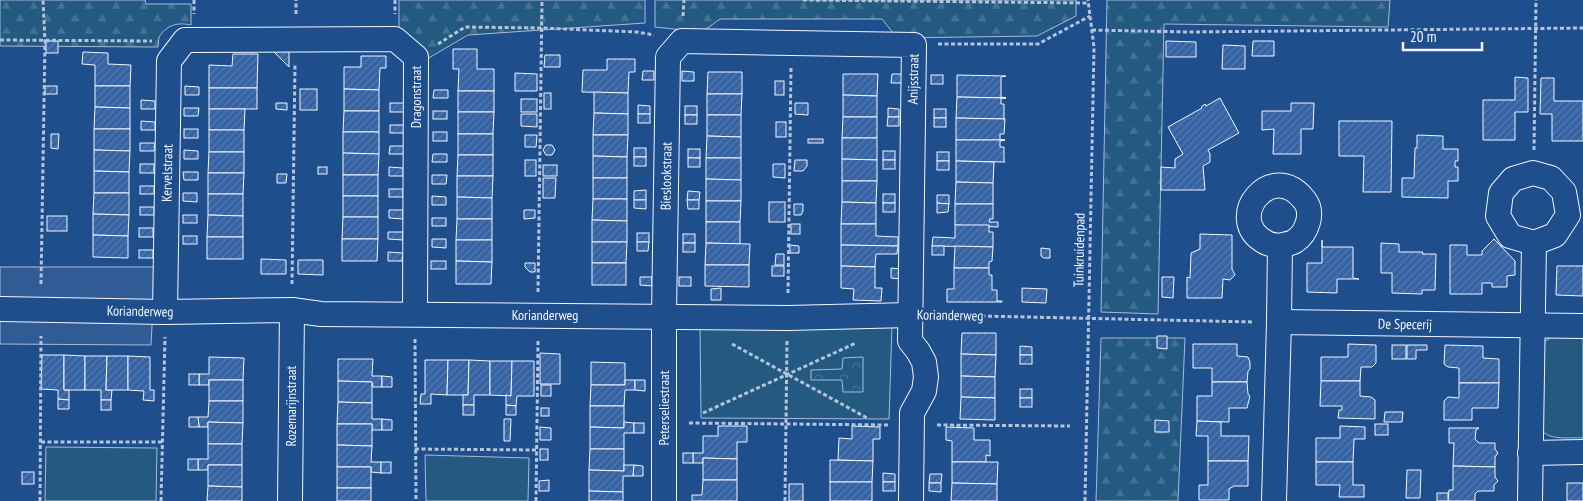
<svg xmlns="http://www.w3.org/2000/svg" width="1583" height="501" font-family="'PT Sans Narrow',sans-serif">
  <defs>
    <pattern id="forest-firs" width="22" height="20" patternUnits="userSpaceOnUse" patternTransform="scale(1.25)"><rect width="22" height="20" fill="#245a82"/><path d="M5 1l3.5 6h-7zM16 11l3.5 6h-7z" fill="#447295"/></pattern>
    <pattern id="park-crowns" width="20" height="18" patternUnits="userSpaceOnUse" patternTransform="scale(1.25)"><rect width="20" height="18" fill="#245a82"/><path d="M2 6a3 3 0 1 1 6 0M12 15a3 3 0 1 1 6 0" fill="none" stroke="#447295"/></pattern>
    <pattern id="building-hatch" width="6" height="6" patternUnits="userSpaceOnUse" patternTransform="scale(1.25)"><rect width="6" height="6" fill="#3563a3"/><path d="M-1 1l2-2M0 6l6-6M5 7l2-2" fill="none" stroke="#537ab1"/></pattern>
  </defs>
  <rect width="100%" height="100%" fill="#1f4e8c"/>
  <g fill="#245a82" stroke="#a8bbd7">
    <path d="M892,326L889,419L701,418L700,327Z"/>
    <path d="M1553,336H1583V438C1569,437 1551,441 1541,430L1544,342Z"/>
    <path d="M46,447L157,448L156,501H45Z"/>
    <path d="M425,455L529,458L528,501H426Z"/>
  </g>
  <g fill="url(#forest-firs)" stroke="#a8bbd7">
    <path d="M0,0H145L146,4H191V25C177,22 167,25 159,37L158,47L0,46Z"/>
    <path d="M399,0H645V23L468,35L427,59L399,32Z"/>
    <path d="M655,0H1076V16L1037,36L897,38L882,19H720L702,32L655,27Z"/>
    <path d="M1107,0H1390L1388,27L1164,24L1158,314L1101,312Z"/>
    <path d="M1101,338H1185L1178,501H1096Z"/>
  </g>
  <path fill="url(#park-crowns)" stroke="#a8bbd7" d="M863,357V392H843L842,380H811V370L842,369L843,358Z"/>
  <path fill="#305b95" stroke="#a8bbd7" d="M0,267H155L151,345L0,344Z"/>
  <g fill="url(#building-hatch)" stroke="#f2f6ff">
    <rect x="46" y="41" width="12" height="12"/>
    <path d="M1166,41L1196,42V57H1166Z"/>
    <path d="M1253,41H1274V56H1252Z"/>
    <path d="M1223,45L1245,46V69H1222Z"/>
    <path d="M453,49H477V69H494V91H458L459,69H453Z"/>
    <path d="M272,50H289V67Z"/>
    <path d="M83,52L108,53V64L131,65L130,86H95V65L82,64Z"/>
    <path d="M233,54H258L257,88H209V65L232,66Z"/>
    <path d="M545,55H560V67H544Z"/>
    <path d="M361,56H386V68H380L379,90L344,89V67H361Z"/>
    <path d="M607,59H635V72H629L628,93L582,92L583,70H607Z"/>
    <path d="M643,71H654V80H642Z"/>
    <path d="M682,71L694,72V81H682Z"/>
    <path d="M708,72H742V94H707Z"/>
    <path d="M515,73L537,74V91H515Z"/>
    <path d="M843,74H878L877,96L843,95Z"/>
    <path d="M892,74H903V83H891Z"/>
    <rect x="931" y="75" width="12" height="9"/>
    <path d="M957,75L1006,76L1001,77V97L1006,98L957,97Z"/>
    <path d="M1515,77L1528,78V112H1515V140H1483V100H1515Z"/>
    <path d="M1541,78H1554V101H1583V141H1552V114H1540Z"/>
    <rect x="775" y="81" width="9" height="14"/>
    <rect x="45" y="86" width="12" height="8"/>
    <path d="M95,86H130V108L95,107Z"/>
    <path d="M185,86L199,87V95H185Z"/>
    <rect x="209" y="88" width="48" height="21"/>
    <rect x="300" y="89" width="17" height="21"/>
    <path d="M344,89L379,90V111H344Z"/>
    <path d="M434,90H448V98H433Z"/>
    <rect x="458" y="91" width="36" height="21"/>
    <path d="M594,92L628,93V114L594,113Z"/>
    <rect x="544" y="93" width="7" height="16"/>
    <path d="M707,94H742L741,115H707Z"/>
    <path d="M843,95L877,96V117H843Z"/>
    <path d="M957,97L1006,98H1001V104H1004V118L1005,119L956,118Z"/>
    <path d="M1220,98L1239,133L1208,150L1210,154V162L1203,166L1205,190H1161V167L1175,168V159L1183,154L1168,127L1202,108L1201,107L1205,104L1206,106Z"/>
    <rect x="521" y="99" width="16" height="13"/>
    <path d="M141,100L155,101V109H141Z"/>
    <path d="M276,103H287V110L276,109Z"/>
    <rect x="390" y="103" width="14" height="9"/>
    <path d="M795,103H808V115L795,114Z"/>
    <path d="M1291,103H1314L1313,129H1301V154H1273L1274,129L1262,130V111H1291Z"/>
    <path d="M638,105L650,106V114H638Z"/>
    <rect x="685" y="106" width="12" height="9"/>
    <path d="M95,107L130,108V129H94Z"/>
    <path d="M184,108H199L198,116H184Z"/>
    <path d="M888,108L899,109V117H888Z"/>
    <path d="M209,109H245L244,130H209Z"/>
    <rect x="934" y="109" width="12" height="9"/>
    <path d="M344,111H379V132H343Z"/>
    <rect x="433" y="111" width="14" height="8"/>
    <path d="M458,112H494L493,134H458Z"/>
    <path d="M594,113L628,114V135H593Z"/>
    <path d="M521,114H537V127L521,126Z"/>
    <rect x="638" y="114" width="12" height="9"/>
    <rect x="685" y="115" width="12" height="9"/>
    <path d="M707,115H741V137L707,136Z"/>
    <path d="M843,117H877V138H842Z"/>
    <path d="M888,117H899V126H887Z"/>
    <rect x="934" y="118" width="12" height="9"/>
    <path d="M956,118L1005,119L1004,134H1000V140H1005H956Z"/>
    <path d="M141,121L155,122V130H141Z"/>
    <path d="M1339,121H1392L1391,192H1363L1364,156H1339Z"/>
    <rect x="776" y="122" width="10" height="15"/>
    <rect x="390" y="125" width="14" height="8"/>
    <path d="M94,129H130V151L94,150Z"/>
    <rect x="184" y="129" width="14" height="9"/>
    <rect x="209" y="130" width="35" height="22"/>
    <path d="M343,132H379V154L343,153Z"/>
    <rect x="433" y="132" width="14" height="9"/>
    <path d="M51,134H59L58,149L51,148Z"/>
    <rect x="458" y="134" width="35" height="21"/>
    <path d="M525,135H537L536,147H525Z"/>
    <path d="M593,135H628L627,157L593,156Z"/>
    <path d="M1417,135L1443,136V149H1458V161H1455V167H1458V181H1448V198L1402,197V178H1414L1415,148H1417Z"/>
    <path d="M707,136L741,137V158H706Z"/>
    <path d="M842,138H877V160L842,159Z"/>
    <rect x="808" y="139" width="15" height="4"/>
    <path d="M956,140H1005L1000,141V147H1004V161L1005,162L956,161Z"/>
    <path d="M140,143H155L154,151H140Z"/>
    <path d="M546,145H552L555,150L552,155H546L543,150Z"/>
    <path d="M390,146H404V154H389Z"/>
    <rect x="634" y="148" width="12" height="9"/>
    <rect x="688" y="149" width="12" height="9"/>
    <path d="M94,150L130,151L129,172L94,171Z"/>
    <path d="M184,150L198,151V159H184Z"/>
    <rect x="883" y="151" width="12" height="9"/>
    <path d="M209,152H244V173H208Z"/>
    <rect x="937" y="152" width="12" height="9"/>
    <path d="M343,153L379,154L378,175H343Z"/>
    <path d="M433,154H447V162H432Z"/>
    <path d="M458,155H493V176H457Z"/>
    <path d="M593,156L627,157V178H593Z"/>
    <rect x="634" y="157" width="12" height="9"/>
    <rect x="688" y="158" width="12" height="9"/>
    <path d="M706,158H741V180L706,179Z"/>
    <path d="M842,159L877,160V181H842Z"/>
    <rect x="525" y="160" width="11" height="16"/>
    <path d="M795,160H807V166L803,171H794Z"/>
    <rect x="883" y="160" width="12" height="9"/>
    <rect x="937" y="161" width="12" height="9"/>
    <path d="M956,161L994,162L993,183L956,182Z"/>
    <rect x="140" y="164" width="14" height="9"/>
    <path d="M773,164H785V178L773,177Z"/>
    <rect x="543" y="165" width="14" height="11"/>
    <rect x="318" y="167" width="9" height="7"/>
    <path d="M389,167L403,168V176H389Z"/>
    <path d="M94,171L129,172V193H94Z"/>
    <path d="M183,172H198V180H184Z"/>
    <path d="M208,173H244L243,194H208Z"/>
    <path d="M277,174H287L286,183H277Z"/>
    <rect x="343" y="175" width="35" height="21"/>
    <path d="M432,175H447L446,184H432Z"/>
    <path d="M457,176H493L492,198L457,197Z"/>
    <path d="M543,178H556L555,198H543Z"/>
    <rect x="593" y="178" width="34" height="21"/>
    <path d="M706,179L741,180V201H706Z"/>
    <path d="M842,181H877L876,203L842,202Z"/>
    <path d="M956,182L993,183V204H955Z"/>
    <rect x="140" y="186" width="14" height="8"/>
    <rect x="389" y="189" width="14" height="8"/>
    <path d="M646,190V200H634V191Z"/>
    <path d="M688,191L700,192L699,200H687Z"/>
    <path d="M94,193H129V215L93,214Z"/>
    <path d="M183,193H197V202L183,201Z"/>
    <path d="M208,194H243V216L208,215Z"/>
    <rect x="883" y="194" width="12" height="9"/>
    <path d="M937,195H949V204L937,203Z"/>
    <rect x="343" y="196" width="35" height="21"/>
    <path d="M432,196L446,197V205H432Z"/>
    <path d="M457,197L492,198V219H457Z"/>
    <path d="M593,199H627V221L592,220Z"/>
    <path d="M634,200H646V209L634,208Z"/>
    <path d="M687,200H699V209H688Z"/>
    <path d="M706,201H741L740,222H706Z"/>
    <rect x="769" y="202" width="16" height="20"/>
    <path d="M842,202L876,203V224H841Z"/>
    <rect x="883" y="203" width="12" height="9"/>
    <path d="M937,203L949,204L948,212L937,213Z"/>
    <path d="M794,204H803V211L801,215H794Z"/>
    <path d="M955,204H993V219H990L989,222H998V227L955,225Z"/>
    <rect x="140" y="207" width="14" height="8"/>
    <path d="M389,210H403V219L389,218Z"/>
    <path d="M524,210H535V218L524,219Z"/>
    <path d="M93,214L129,215L128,236L93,235Z"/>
    <rect x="183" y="215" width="14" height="8"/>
    <path d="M208,215L243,216V237H207Z"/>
    <rect x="47" y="216" width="20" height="15"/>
    <path d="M343,217H378V239H342Z"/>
    <rect x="432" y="218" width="14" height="8"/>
    <path d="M457,219H492V240H456Z"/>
    <path d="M592,220L627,221V242H592Z"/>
    <path d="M706,222H740V244L706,243Z"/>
    <rect x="791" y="224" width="9" height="10"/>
    <path d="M841,224H876V236L898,237V246L841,245Z"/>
    <path d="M955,225H989V232H993V247L932,246L933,237L955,238Z"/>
    <rect x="139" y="228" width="14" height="9"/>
    <path d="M388,232H403V240L388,239Z"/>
    <rect x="637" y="233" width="12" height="9"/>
    <rect x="683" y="234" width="12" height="9"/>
    <path d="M1200,234L1232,235V269L1235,275L1230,280L1223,279L1222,298H1187V277L1190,278L1191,253L1200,249Z"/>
    <path d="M93,235L128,236V258L93,257Z"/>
    <rect x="183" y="236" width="14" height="8"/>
    <rect x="207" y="237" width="36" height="22"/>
    <path d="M342,239H378L377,261H342Z"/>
    <path d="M432,239H446V248L432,247Z"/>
    <path d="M1494,239L1515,261V275L1507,276V287H1492V283H1482V294H1450V245H1467V255H1482V251Z"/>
    <path d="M456,240H492V262L456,261Z"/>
    <path d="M1322,240V247H1353V278L1359,279H1337V293L1307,292V263H1322Z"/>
    <path d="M592,242H627L626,263H592Z"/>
    <path d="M637,242H649L648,251H637Z"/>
    <rect x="683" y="243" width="12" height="9"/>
    <path d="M706,243L750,244L749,265H705Z"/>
    <path d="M1381,243L1399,244V252H1423L1422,254H1436L1435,290H1422V294L1392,293V273H1381Z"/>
    <path d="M790,245L799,246V253H790Z"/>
    <path d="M841,245L898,246L897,254H876L875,267L841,266Z"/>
    <rect x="932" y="246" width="12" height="9"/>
    <path d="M955,246L993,247L992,261L989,262V268H954Z"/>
    <path d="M1041,248L1050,249V258H1044L1041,256Z"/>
    <rect x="139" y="250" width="14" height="8"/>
    <path d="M388,252L403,253L402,261H388Z"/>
    <path d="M776,254H784V265H775Z"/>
    <path d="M261,259L286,260V274H261Z"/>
    <path d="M298,260H323V275L298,274Z"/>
    <rect x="431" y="261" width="15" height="8"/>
    <path d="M456,261L492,262L491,284H456Z"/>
    <path d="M525,263H535V272H530L525,267Z"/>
    <rect x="592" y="263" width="34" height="22"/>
    <path d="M705,265H749V287L705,286Z"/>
    <rect x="772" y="266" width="12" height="10"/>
    <path d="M841,266L875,267V288H882L881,301L853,300L854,289L841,288Z"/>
    <path d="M1557,266H1583V296L1556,295Z"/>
    <path d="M891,268L901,269V279L891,278Z"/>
    <path d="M954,268H989V275H992V290H997V301H1002V302H947V289H954Z"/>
    <path d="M640,277H652V286L640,285Z"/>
    <rect x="679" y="277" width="12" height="9"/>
    <path d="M1162,277H1174L1173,298L1162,297Z"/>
    <path d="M721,288V300H711V289Z"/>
    <path d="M1022,288L1047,289L1046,303L1022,302Z"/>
    <path d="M962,333H996V355L961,354Z"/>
    <path d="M1157,336H1167V349L1157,348Z"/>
    <path d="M1193,344H1237V356L1248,357L1250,362V369L1248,371L1247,382H1212V368H1193Z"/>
    <path d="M1348,344L1376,345V363L1372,367H1361L1360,381H1321V357H1348Z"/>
    <rect x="1392" y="345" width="14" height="14"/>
    <path d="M1407,345H1427V350H1416V359H1407Z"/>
    <path d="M1445,345L1483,346V358L1499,359V383H1459V368L1448,367L1444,364Z"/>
    <path d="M1020,346L1032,347V355H1020Z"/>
    <path d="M540,353L560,354V384H540Z"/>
    <path d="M961,354L996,355L995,377L961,376Z"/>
    <path d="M42,355H64V390H69V400L58,399V390L41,389Z"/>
    <path d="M64,355L85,356V390H64Z"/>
    <rect x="1020" y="355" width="12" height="9"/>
    <path d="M85,356H107L106,390H112L111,400H101V390H85Z"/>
    <path d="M107,356H128V390H106Z"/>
    <path d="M128,356L150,357V390H154V401L143,400L144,391L128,390Z"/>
    <path d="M209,357L244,358L243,380H209V385H199V374H209Z"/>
    <path d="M338,359H373L372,376H382V387H373L372,382L338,381Z"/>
    <path d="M425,360H448L447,395L431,394V404H420L421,394H425Z"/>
    <path d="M448,360H469L468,395H447Z"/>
    <path d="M469,360L490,361V395H474V405H463V395H468Z"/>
    <path d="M490,361H512L511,396L490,395Z"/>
    <path d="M512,361H534V396H517L516,406L506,405V395L511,396Z"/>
    <path d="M591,362L625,363V385H591Z"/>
    <rect x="189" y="374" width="10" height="11"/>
    <path d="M382,376L392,377V387H382Z"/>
    <path d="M961,376L995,377V398L961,397Z"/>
    <rect x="209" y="380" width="34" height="21"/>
    <path d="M625,380H635V390H625L624,406H590L591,385H625Z"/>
    <path d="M635,380H645V391L635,390Z"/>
    <path d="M338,381L372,382V403L338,402Z"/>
    <path d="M1321,381H1360V396L1371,397L1375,400V419L1338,418L1339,410H1342V406H1320Z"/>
    <path d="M1212,382H1247L1248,394L1250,396L1247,408H1229V422L1197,421V396H1212Z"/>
    <path d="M1459,383H1499L1498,408H1472V420H1444V401L1448,397L1459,398Z"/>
    <rect x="541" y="385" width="10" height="11"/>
    <rect x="1020" y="389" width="12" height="9"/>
    <path d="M961,397L995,398V420L960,419Z"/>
    <rect x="1020" y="398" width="12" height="9"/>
    <path d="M58,399L69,400V409H58Z"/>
    <rect x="101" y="400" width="10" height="10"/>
    <path d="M209,401H243V423L208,422V427H199L198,417H208Z"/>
    <path d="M338,402L372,403V419H382V430H372V424H337Z"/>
    <rect x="463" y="405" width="11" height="10"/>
    <path d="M506,405L516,406V415H506Z"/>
    <path d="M590,406H624V428L590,427Z"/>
    <rect x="541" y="408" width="8" height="8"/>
    <path d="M1385,412H1403L1402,422H1384Z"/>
    <path d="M189,417H198L199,427H189Z"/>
    <path d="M382,419L392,420V430H382Z"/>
    <path d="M504,419H511L510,441H504Z"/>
    <path d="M1155,420L1169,421V432H1155Z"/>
    <path d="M1197,421L1221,422V436H1249L1248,461H1208V436H1196Z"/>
    <path d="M208,422L243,423L242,444H208Z"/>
    <path d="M624,422L634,423V433H624V449H590V427L624,428Z"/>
    <rect x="634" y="423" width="10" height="10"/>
    <path d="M337,424H372V446L337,445Z"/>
    <rect x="1375" y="424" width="13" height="11"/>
    <path d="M718,426H747V442H737V459L703,458V463H693V453H703V436H718Z"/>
    <path d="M852,426L880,427V439H873V461L838,460L839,438L852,439Z"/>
    <path d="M1340,426L1365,427V439H1354L1353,462H1316V438H1340Z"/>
    <path d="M540,427L551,428V440H540Z"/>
    <path d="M946,427L974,428V440H990V456L986,455V462H952V441L946,440Z"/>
    <path d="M1449,428H1479L1476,430L1475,439L1479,443H1495V449L1498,453L1495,457V467L1453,466L1454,443H1449Z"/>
    <path d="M208,444H242V465H208V470H198V459H208Z"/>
    <path d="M337,445L372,446L371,462H381V473L371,472V467H337Z"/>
    <rect x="540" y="449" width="8" height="11"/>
    <path d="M590,449H624V471L589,470Z"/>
    <rect x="683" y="453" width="10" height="10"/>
    <path d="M703,458L737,459V480H703Z"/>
    <rect x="188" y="459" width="10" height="11"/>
    <path d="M830,460L873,461L872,482H830Z"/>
    <path d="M1208,461H1248V486H1234L1229,489V500H1199V485H1208Z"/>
    <rect x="381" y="462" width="10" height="11"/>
    <path d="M952,462H998L997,484L952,483Z"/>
    <path d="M1316,462H1353V485H1364V497H1339L1340,485H1316Z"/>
    <path d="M208,465H242V487L208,486Z"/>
    <path d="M624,465H634L633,476H623V492L589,491V470L624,471Z"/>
    <path d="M634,465L643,466V476H633Z"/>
    <path d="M1453,466L1495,467V477L1498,481L1494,485V491H1478L1475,494V501H1448L1449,490H1453Z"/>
    <rect x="337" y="467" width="34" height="21"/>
    <path d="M1407,470H1421L1420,498H1406Z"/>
    <rect x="22" y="472" width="12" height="12"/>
    <path d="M883,473L895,474V482H883Z"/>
    <path d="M930,474H942L941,483H929Z"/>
    <path d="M549,480V491H539V481Z"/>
    <path d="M703,480H737V501H692V495H702Z"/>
    <rect x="830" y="482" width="42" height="19"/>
    <rect x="883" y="482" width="12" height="9"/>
    <path d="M929,483H941V492L929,491Z"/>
    <path d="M952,483L997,484V501H951Z"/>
    <rect x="1567" y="483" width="16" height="18"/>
    <rect x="789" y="484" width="14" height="17"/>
    <path d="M208,486L242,487V501H207Z"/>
    <rect x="337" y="488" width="34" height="13"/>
    <path d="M589,491L623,492V501H589Z"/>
    <rect x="1437" y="493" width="11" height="8"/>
  </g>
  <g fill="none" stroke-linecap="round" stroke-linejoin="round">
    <defs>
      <g id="street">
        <path d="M0,309L165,312L292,310L321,314L788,318L910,315"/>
        <path d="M165,312L169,61L185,40L395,39L416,57L415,314"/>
        <path d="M1279,322L1280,246C1285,244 1291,244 1295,241C1307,233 1314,213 1305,201C1272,157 1223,219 1265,242C1269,245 1276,245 1280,246"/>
        <path d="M1530,453L1583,452"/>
        <path d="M290,501L292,310"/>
        <path d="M664,501V316L668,57L682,41L914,45L910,341L918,351L924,362L926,377L924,391L912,413L911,501"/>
        <path d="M1274,501L1279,322L1583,326"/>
        <path d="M1530,501L1534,243L1510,236L1498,216L1501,193L1513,179L1533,173L1551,178L1564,192L1568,215L1555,235L1534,243"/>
      </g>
    </defs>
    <use href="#street" stroke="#f2f6ff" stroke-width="26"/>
    <g stroke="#b3c4dc" stroke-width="3" stroke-dasharray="4 2.5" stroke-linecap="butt">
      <path d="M194,0V14"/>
      <path d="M395,0V14"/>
      <path d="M803,0L1088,3"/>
      <path d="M296,14V0"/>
      <path d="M683,16L684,0"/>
      <path d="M1092,30L1188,32L1583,28"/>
      <path d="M0,40L152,41"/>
      <path d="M438,44L465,27L541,28L637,32L654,35"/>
      <path d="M938,44H1038L1090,16"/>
      <path d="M1534,150L1536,0"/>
      <path d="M41,284L45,41L43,0"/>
      <path d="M292,284L295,63"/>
      <path d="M538,292L542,0"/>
      <path d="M788,293L791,66"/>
      <path d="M936,315L1254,322"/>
      <path d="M415,339L416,501"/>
      <path d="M732,344L869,419"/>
      <path d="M703,413L856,343"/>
      <path d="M689,423L888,425"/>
      <path d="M937,425L1070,426"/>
      <path d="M41,442H162"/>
      <path d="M415,449L536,450"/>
      <path d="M40,501L41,336"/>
      <path d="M161,501L165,337"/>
      <path d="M536,501L538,341"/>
      <path d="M785,501L787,341"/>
      <path d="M1085,501L1094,47L1088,0"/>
    </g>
    <use href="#street" stroke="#1f4e8c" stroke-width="24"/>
  </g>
  <g text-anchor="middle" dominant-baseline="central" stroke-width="4" stroke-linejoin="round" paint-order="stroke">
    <g font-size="14" fill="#f2f6ff" stroke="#1f4e8c">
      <text transform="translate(913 79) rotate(-89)">Anijsstraat</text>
      <text transform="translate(416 97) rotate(-90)">Dragonstraat</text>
      <text transform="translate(167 173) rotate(-89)">Kervelstraat</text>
      <text transform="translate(666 176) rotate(-89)">Bieslookstraat</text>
      <text transform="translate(1079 250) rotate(-89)">Tuinkruidenpad</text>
      <text transform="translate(140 311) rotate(1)">Korianderweg</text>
      <text x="545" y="315">Korianderweg</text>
      <text transform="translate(950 315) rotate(1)">Korianderweg</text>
      <text transform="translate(1405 324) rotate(1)">De Specerij</text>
      <text transform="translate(291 406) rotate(-90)">Rozemarijnstraat</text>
      <text transform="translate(664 408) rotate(-90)">Peterseliestraat</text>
    </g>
  </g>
  <path d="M1403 42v8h79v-8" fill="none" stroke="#f2f6ff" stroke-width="2.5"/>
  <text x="1410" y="42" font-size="15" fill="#f2f6ff" stroke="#1f4e8c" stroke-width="4" paint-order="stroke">20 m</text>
</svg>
